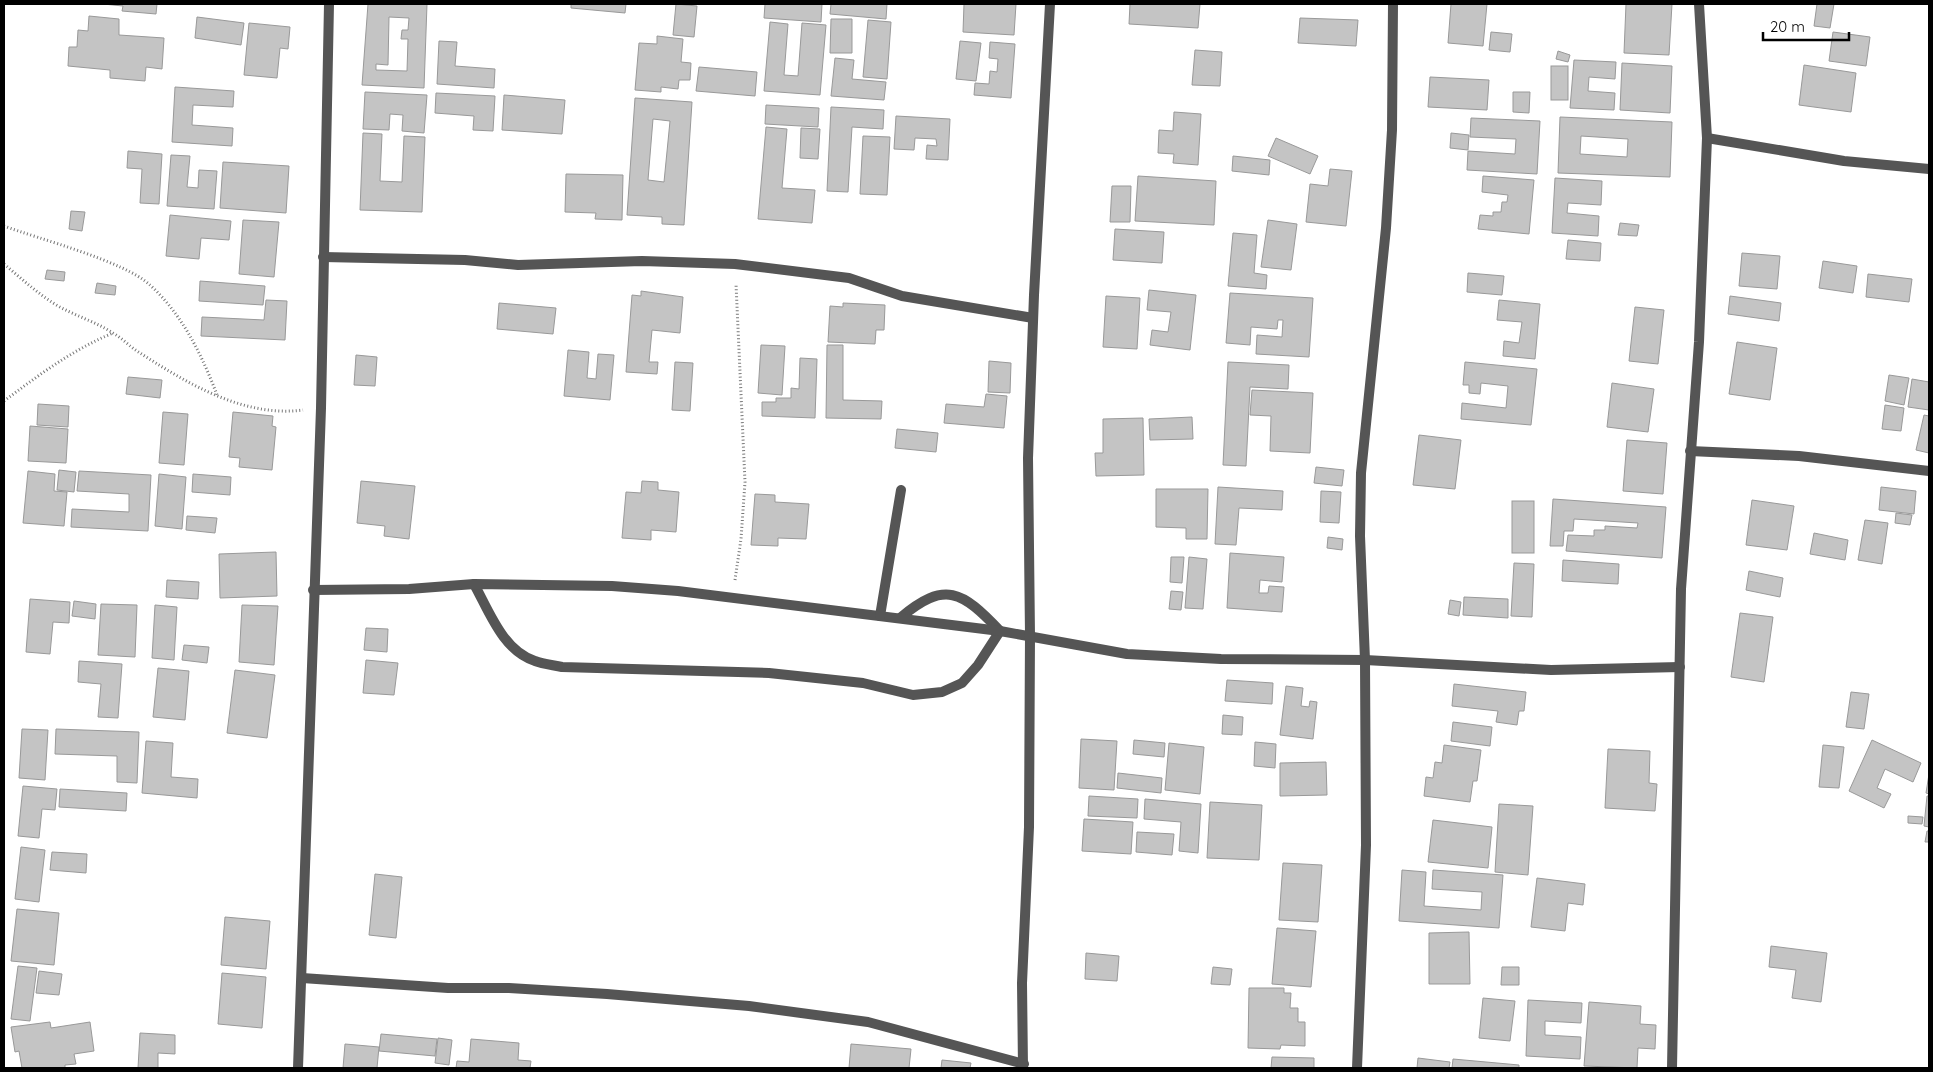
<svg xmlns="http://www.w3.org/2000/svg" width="1933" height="1072" font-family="Quicksand,sans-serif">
  <rect width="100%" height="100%" fill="#fff"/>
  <g fill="#c4c4c4" stroke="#999" fill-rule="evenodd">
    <path d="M103,4H157L156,14L122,11L123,6Z"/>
    <path d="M368,4H427L424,88L362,85ZM389,17L409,18L408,30H402L401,39H408L407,71L376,70V64L388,65Z"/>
    <path d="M571,4H626L625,13L571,8Z"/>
    <path d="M676,4L697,6L694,37L673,35Z"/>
    <path d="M765,4H822L821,22L764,18Z"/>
    <path d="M831,4H887L886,19L830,14Z"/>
    <path d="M964,4H1016L1014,35L963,32Z"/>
    <path d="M1130,4H1200L1198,28L1129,24Z"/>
    <path d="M1451,4H1487L1483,46L1448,43Z"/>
    <path d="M1626,4H1672L1669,55L1624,53Z"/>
    <path d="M1817,4H1834L1830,28L1814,26Z"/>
    <path d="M89,16L119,19V35L164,38L162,69L146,67L145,81L110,78V70L68,66L69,47H77L78,30L88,31Z"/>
    <path d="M197,17L244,23L241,45L195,38Z"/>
    <path d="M1300,18L1358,20L1356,46L1298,43Z"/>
    <path d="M831,19H852V53H830Z"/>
    <path d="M868,20L891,22L887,79L863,77Z"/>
    <path d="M770,22L788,24L784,75L798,76L802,23L826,25L820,95L764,91Z"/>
    <path d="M249,23L290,27L288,49L280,48L277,78L244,75Z"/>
    <path d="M1491,32L1512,34L1510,52L1489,50Z"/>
    <path d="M1833,32L1870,37L1866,66L1829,61Z"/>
    <path d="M657,36L683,39L681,62L691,63L690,80H679L678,89L661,87V92L635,90L639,43L657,44Z"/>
    <path d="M439,41L457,42L455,66L495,69L494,88L437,84Z"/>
    <path d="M960,41L981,43L976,81L956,79Z"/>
    <path d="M990,42L1015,44L1011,98L974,95L975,83L989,84L990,71L997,72L998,59L989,58Z"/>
    <path d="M1195,50L1222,52L1220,86L1192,85Z"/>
    <path d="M1558,51L1570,55L1568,62L1556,59Z"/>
    <path d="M835,58L854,60L852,79L886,82L884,100L831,96Z"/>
    <path d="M1574,60L1616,62L1615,79L1589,77L1588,91L1615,93L1614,110L1570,108Z"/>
    <path d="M1622,63L1672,66L1670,113L1620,110Z"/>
    <path d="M1804,65L1856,73L1851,112L1799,105Z"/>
    <rect x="1551" y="66" width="17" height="34"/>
    <path d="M699,67L757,72L755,96L696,91Z"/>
    <path d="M1430,77L1489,80L1487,110L1428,107Z"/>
    <path d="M175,87L234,91L233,107L193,105L192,125L233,128L232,146L172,142Z"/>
    <path d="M365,92L427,95L424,133L402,131L403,115L390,114L389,130L363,129Z"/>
    <path d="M1513,92H1530L1529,113L1513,112Z"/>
    <path d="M436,93L495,96L493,131L473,130L474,116L435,113Z"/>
    <path d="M504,95L565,100L562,134L502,130Z"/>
    <path d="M635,98L692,102L684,225L662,224V217L627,215ZM653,119L670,121L664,182L648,180Z"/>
    <path d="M766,105L819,108L818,127L765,124Z"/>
    <path d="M831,107L884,110L883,129L852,127L848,192L827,191Z"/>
    <path d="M1174,112L1201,114L1198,165L1173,163L1174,154L1158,153L1159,130L1173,131Z"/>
    <path d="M896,116L950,119L948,160L926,159L927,145L937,146L936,139L915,138L914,150L894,149Z"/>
    <path d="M1560,117L1672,122L1670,177L1558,173ZM1581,136L1628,139L1627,157L1580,154Z"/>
    <path d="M1471,118L1540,121L1537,174L1467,170L1468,151L1515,154L1516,139L1470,137Z"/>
    <path d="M766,127L787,129L782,188L815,190L812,223L758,219Z"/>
    <path d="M801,128L820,129L818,159L800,158Z"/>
    <path d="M363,133L382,134L380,181L402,182L404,136L425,137L422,212L360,210Z"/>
    <path d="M1451,133L1469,135L1468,150L1450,148Z"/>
    <path d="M863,136L890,137L887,195L860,194Z"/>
    <path d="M1276,138L1318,156L1310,174L1268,156Z"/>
    <path d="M128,151L162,154L159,204L140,203L142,169L127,168Z"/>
    <path d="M171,155L190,156L187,187L198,188L199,170L217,171L214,209L167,206Z"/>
    <path d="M1233,156L1270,160L1269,175L1232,171Z"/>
    <path d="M223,162L289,166L286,213L220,208Z"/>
    <path d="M1330,169L1352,171L1346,226L1306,222L1310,184L1328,186Z"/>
    <path d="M566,174L623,175L622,220L595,219L596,213L565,212Z"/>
    <path d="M1138,176L1216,181L1214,225L1135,221Z"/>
    <path d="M1483,176L1534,180L1529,234L1478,229L1480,215L1493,216V212H1501L1502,202H1507L1508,195L1482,192Z"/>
    <path d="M1555,178L1602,181L1601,205L1568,203L1567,213L1599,216L1598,236L1552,233Z"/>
    <path d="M1112,186H1131L1130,222H1110Z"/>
    <path d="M71,211L85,212L82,231L69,229Z"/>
    <path d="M170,215L231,221L229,240L201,238L199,259L166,256Z"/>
    <path d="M243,220L279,222L274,277L239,274Z"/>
    <path d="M1268,220L1297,224L1291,270L1261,267Z"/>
    <path d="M1620,223L1639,225L1637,236L1618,235Z"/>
    <path d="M1115,229L1164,232L1162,263L1113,260Z"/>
    <path d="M1233,233L1257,235L1254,273L1267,275L1266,289L1228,286Z"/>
    <path d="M1568,240L1601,243L1600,261L1566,259Z"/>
    <path d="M1742,253L1780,256L1777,289L1739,286Z"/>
    <path d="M1823,261L1857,266L1853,293L1819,288Z"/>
    <path d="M47,270L65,272L64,281L45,279Z"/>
    <path d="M1468,273L1504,276L1502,295L1467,292Z"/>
    <path d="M1868,274L1912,279L1909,302L1866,297Z"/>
    <path d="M200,281L265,286L263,305L199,301Z"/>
    <path d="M97,283L116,286L115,295L95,293Z"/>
    <path d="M1149,290L1196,295L1190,350L1150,345L1152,330L1168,332L1171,312L1147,310Z"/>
    <path d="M641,291L683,297L680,333L652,330L649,362H658L657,374L626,372L632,295L641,296Z"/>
    <path d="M1230,293L1313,298L1309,357L1256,354L1257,335L1282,337L1283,320H1278L1277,329L1251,327L1250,345L1226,343Z"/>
    <path d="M1106,296L1140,298L1137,349L1103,347Z"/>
    <path d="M1730,296L1781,303L1779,321L1728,314Z"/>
    <path d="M266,300L287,301L285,340L201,336L202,317L264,320Z"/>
    <path d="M1499,300L1540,304L1535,359L1503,356L1504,341L1519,343L1522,322L1497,320Z"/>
    <path d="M499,303L556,308L553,334L497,329Z"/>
    <path d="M843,303L885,305L884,330H876L875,344L828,342L830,306L843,307Z"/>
    <path d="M1635,307L1664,310L1658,364L1629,361Z"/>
    <path d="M1737,342L1777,348L1770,400L1729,394Z"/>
    <path d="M761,345L785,346L782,395L758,393Z"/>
    <path d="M827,345H843V400L882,401L881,419L826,418Z"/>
    <path d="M568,350L589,352L587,378L596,379L598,354L614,355L610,400L564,396Z"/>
    <path d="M356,355L377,357L375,386L354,385Z"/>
    <path d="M800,358L817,359L815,418L762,416V402H776V398H791V388L799,389Z"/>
    <path d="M989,361L1011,363L1010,393L988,392Z"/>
    <path d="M675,362L693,363L690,411L672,410Z"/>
    <path d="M1228,362L1289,365L1288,389L1250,387L1246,466L1223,465Z"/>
    <path d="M1465,362L1537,369L1531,425L1461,419L1462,403L1506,408L1508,386L1481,383L1480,394L1469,393V385H1463Z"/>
    <path d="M1889,375L1909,378L1904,405L1885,401Z"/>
    <path d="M128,377L162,380L160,398L126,394Z"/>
    <path d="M1912,379L1929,382V410L1908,407Z"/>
    <path d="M1612,383L1654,389L1648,432L1607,427Z"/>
    <path d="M1252,390L1313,393L1310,453L1270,451L1271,416L1250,415Z"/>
    <path d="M986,394L1007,396L1004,428L944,423L946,404L984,407Z"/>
    <path d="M38,404L69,406L68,427L37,425Z"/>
    <path d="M1885,405L1904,408L1901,431L1882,429Z"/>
    <path d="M163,412L188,414L184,465L159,463Z"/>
    <path d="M233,412L273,416L272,426L276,427L272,470L239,467L240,458L229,457Z"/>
    <path d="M1924,415L1929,416V453L1916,450Z"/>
    <path d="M1192,417L1193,439L1150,440L1149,419Z"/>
    <path d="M1143,418L1144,475L1096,476L1095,453H1103V419Z"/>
    <path d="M30,426L68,429L66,463L28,461Z"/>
    <path d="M897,429L938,433L936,452L895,448Z"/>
    <path d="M1419,435L1461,440L1455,489L1413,485Z"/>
    <path d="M1627,440L1667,443L1663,494L1623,491Z"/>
    <path d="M1316,467L1344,470L1342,486L1314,483Z"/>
    <path d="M59,470L76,472L74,492L57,490Z"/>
    <path d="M28,471L55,474L54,491L67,492L64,526L23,523Z"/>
    <path d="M79,471L151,475L148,531L71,527L72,509L129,512V494L77,491Z"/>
    <path d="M159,474L186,477L182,529L155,526Z"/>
    <path d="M193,474L231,477L230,495L192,492Z"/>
    <path d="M361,481L415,486L409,539L384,536L385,526L357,523Z"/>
    <path d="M642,481L658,482V490L679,492L676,532L651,530V540L622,538L626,492L641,493Z"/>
    <path d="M1218,487L1283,491L1282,510L1239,508L1236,545L1215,544Z"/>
    <path d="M1881,487L1916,491L1914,514L1879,510Z"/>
    <path d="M1156,489H1208L1207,539H1186V528L1156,527Z"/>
    <path d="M1321,491L1341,492L1339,523L1320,522Z"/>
    <path d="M755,494L775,495V502L809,504L806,539L778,538V546L751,545Z"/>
    <path d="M1553,499L1666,507L1662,558L1566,551L1568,535L1594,536V530H1605V526L1637,528L1638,523L1574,519L1573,531H1564L1563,546H1550Z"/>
    <path d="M1752,500L1794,506L1787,550L1746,545Z"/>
    <rect x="1512" y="501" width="22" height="52"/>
    <path d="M1896,513L1912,515L1910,525L1895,523Z"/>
    <path d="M187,516L217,518L215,533L186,530Z"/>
    <path d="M1865,520L1888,523L1882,564L1858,560Z"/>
    <path d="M1814,533L1848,540L1845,560L1810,554Z"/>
    <path d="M1328,537L1343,539L1342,550L1327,548Z"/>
    <path d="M276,552L277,596L220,598L219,554Z"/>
    <path d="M1230,553L1284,557L1282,582L1260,580L1259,593H1268L1269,586L1284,587L1282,612L1227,608Z"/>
    <path d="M1171,557H1184L1182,583L1170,582Z"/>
    <path d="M1189,557L1207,559L1203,609L1185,608Z"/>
    <path d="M1563,560L1619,564L1618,584L1562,581Z"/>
    <path d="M1514,563L1534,564L1532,617L1511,616Z"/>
    <path d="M1749,571L1783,578L1780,597L1746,590Z"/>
    <path d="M167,580L199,582L198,599L166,597Z"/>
    <path d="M1171,591L1183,592L1181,610L1169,609Z"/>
    <path d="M1464,597L1508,599V618L1463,615Z"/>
    <path d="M30,599L70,602L69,623L53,622L50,654L26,652Z"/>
    <path d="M1450,600L1461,602L1459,616L1448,614Z"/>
    <path d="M74,601L96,604L95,619L72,616Z"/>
    <path d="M101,604L137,605L135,657L98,655Z"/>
    <path d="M155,605L177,607L174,660L152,658Z"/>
    <path d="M242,605L278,606L274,665L239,662Z"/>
    <path d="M1740,613L1773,617L1764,682L1731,677Z"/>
    <path d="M366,628L388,629L387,652L364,650Z"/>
    <path d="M184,645L209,647L207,663L182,660Z"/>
    <path d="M366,660L398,663L394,695L363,693Z"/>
    <path d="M79,661L122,664L118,718L98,717L101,684L78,682Z"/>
    <path d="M158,668L189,671L185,720L153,717Z"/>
    <path d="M235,670L275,675L267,738L227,733Z"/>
    <path d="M1227,680L1273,683L1272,704L1225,701Z"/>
    <path d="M1454,684L1526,692L1524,711H1519L1517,725L1496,722L1498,711L1452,706Z"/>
    <path d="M1286,686L1303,688L1301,706L1309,707L1310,701L1317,702L1313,739L1280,735Z"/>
    <path d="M1851,692L1869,694L1864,729L1846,727Z"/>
    <path d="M1223,715L1243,717L1242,735L1222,734Z"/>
    <path d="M1453,722L1492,727L1490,746L1451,741Z"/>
    <path d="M22,729L48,730L45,780L19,778Z"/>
    <path d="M56,729L139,732L137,783L117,782V756L55,754Z"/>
    <path d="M1081,739L1117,741L1114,790L1079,788Z"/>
    <path d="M1134,740L1165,743L1164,757L1133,754Z"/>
    <path d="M1872,740L1921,763L1913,782L1885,769L1877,788L1891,794L1884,808L1849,791Z"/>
    <path d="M146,741L173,743L171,777L198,779L197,798L142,793Z"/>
    <path d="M1255,742L1276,744L1275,768L1254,766Z"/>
    <path d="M1169,743L1204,747L1200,794L1165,790Z"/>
    <path d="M1444,745L1481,750L1477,781H1473L1470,802L1424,796L1426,777L1433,778L1435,762L1442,763Z"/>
    <path d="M1823,745L1844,747L1839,788L1819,787Z"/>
    <path d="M1608,749L1650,751L1649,783L1657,784L1655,811L1605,808Z"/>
    <path d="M1326,762L1327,795L1280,796V763Z"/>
    <path d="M1118,773L1162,778L1161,793L1117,788Z"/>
    <path d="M1929,774V794L1926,793Z"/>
    <path d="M23,786L57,789L55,810L42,809L39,838L18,836Z"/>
    <path d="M60,789L127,793L126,811L59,807Z"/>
    <path d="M1089,796L1138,799L1137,818L1088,816Z"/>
    <path d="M1927,796H1929V827L1924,826Z"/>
    <path d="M1145,799L1201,804L1198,853L1179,851L1181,822L1144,819Z"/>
    <path d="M1210,802L1262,805L1259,860L1207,858Z"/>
    <path d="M1499,804L1533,806L1528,875L1495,872Z"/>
    <path d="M1908,816L1923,817L1922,824L1908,823Z"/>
    <path d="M1084,819L1133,822L1131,854L1082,851Z"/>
    <path d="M1433,820L1492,827L1488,868L1428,862Z"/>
    <path d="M1927,831H1929V842H1925Z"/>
    <path d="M1137,832L1174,834L1172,855L1136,852Z"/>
    <path d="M21,847L45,850L39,902L15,899Z"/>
    <path d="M52,852L87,854L86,873L50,870Z"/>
    <path d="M1283,863L1322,865L1318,922L1279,920Z"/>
    <path d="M1402,870L1426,872L1424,906L1481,910L1482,892L1432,889L1433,870L1503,875L1499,928L1399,921Z"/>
    <path d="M375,874L402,877L396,938L369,935Z"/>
    <path d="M1537,878L1585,884L1583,905L1568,903L1565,931L1531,927Z"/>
    <path d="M17,909L59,913L54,965L11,961Z"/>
    <path d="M225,917L270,921L266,969L221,965Z"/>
    <path d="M1277,928L1316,931L1311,987L1272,984Z"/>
    <path d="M1469,932L1470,984H1429V933Z"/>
    <path d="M1771,946L1827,953L1821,1002L1792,998L1796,970L1769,967Z"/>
    <path d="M1086,953L1119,956L1117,981L1085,979Z"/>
    <path d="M18,966L37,968L30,1021L11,1019Z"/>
    <path d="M1213,967L1232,969L1230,985L1211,984Z"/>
    <path d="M1502,967H1519V985H1501Z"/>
    <path d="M39,971L62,974L59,995L36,993Z"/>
    <path d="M222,973L266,977L262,1028L218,1024Z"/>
    <path d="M1249,988H1284V993H1291L1290,1008H1298V1022H1305V1046L1281,1045L1280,1049L1248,1048Z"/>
    <path d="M1483,998L1515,1001L1510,1041L1479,1038Z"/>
    <path d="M1528,1000L1582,1003L1581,1023L1545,1021V1035L1581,1037L1580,1059L1526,1056Z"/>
    <path d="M1589,1002L1641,1006L1640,1024L1656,1025L1655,1049L1638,1048L1637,1068L1584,1066Z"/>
    <path d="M50,1022L51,1028L90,1022L94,1051L74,1054L76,1064L65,1065V1068H22L19,1051L15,1052L11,1027Z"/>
    <path d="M140,1033L175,1035V1054L158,1053V1068H138Z"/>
    <path d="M381,1034L437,1039L435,1056L379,1051Z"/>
    <path d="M438,1038L452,1040L449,1065L435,1063Z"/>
    <path d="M471,1039L519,1043L518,1060L531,1061L530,1068H456L457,1061L469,1062Z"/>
    <path d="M345,1044L379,1047L377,1068H343Z"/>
    <path d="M851,1044L911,1049L909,1068H849Z"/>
    <path d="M1272,1057L1314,1058V1068H1271Z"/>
    <path d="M1418,1058L1450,1062L1449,1068H1417Z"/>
    <path d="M1453,1059L1519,1065V1068H1452Z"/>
    <path d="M942,1060L971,1063L970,1068H941Z"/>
  </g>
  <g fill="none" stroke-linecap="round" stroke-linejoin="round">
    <g stroke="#777" stroke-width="3" stroke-dasharray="1 2.5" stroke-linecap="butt">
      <path d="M4,226C39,239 124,261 150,285C182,314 202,355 217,395"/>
      <path d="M4,264C22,279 38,294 58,306C76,316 96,322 113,333C122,338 129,346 137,351C185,382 243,418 303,410"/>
      <path d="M4,401C39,375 72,350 113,333"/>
      <path d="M735,580L741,539L745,482L736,284"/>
    </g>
    <g stroke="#555" stroke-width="10">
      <path d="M1707,138L1844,161L1929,169"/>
      <path d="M323,257L465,260L518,265L642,261L735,264L849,278L902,296L1033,318"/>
      <path d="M1690,451L1799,456L1929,471"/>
      <path d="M474,584C489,611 503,651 535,661C543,664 553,665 562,667L769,673L863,683L913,695L942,692L962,683L978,665L1000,631C962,591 945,580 900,618"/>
      <path d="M313,590L409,589L474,584L612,586L678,591L1000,631L1127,654L1221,659L1365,660L1551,670L1680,667"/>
      <path d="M880,616L901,490"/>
      <path d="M302,978L448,988H509L607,994L749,1006L868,1022L1024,1064"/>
      <path d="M298,1068L321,408L329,4"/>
      <path d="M1023,1068L1022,983L1029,827L1030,635L1028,458L1034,295L1050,4"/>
      <path d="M1357,1068L1366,845L1365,660L1360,536L1361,473L1386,228L1392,130L1393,4"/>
      <path d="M1672,1068L1681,589L1699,342L1707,138L1699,4"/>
    </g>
  </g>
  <rect width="1933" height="1072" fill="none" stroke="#000000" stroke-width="10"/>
  <path d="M1763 32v8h86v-8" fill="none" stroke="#000000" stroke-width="2.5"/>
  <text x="1770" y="32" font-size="15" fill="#000000" stroke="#ffffff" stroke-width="4" paint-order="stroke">20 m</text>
</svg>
